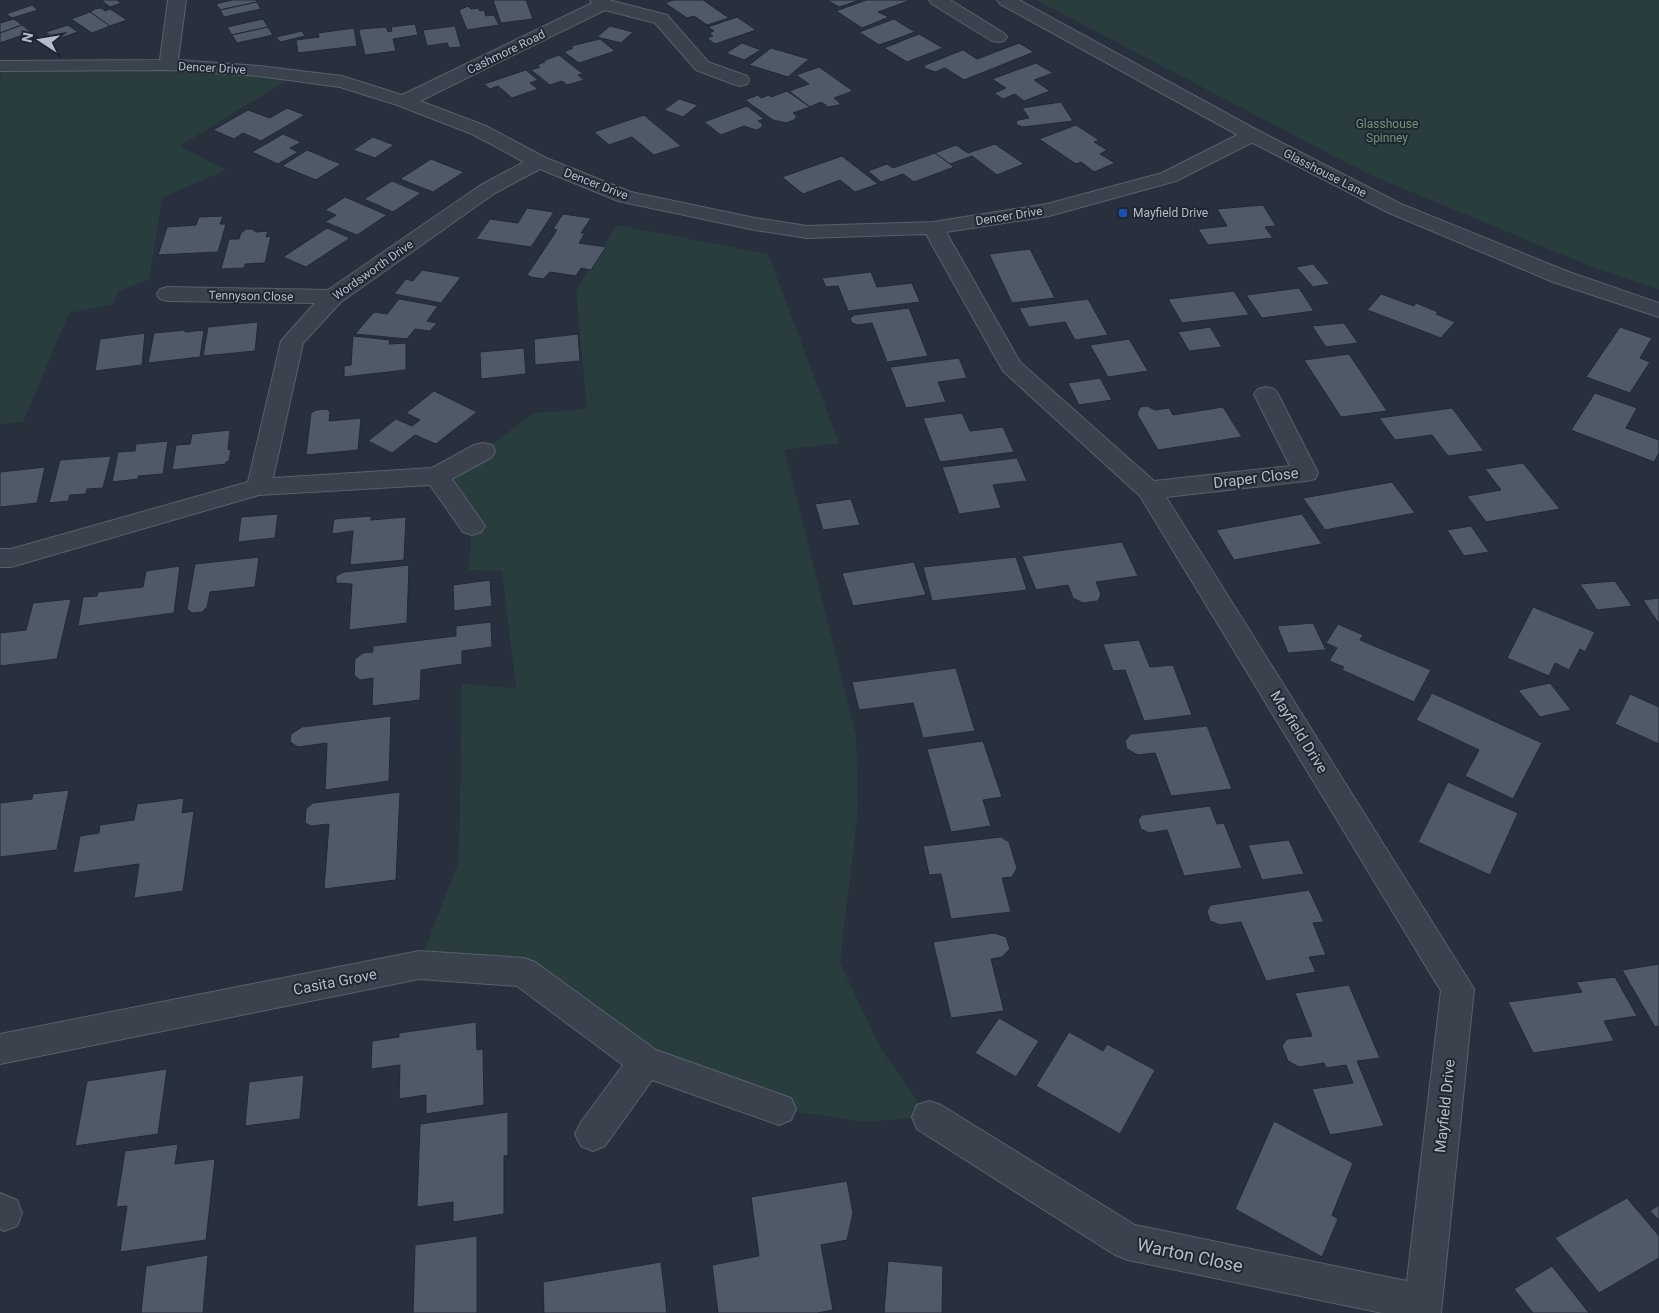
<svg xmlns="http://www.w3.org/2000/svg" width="1659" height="1313" font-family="Roboto,sans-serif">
  <rect width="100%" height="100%" fill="#27303c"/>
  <g fill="#293d3e">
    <path d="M1036,0H1659V290L1590,266L1368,174Z"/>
    <path d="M168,65L294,76L180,146L226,170L162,198L149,280L118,291L113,304L69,313L23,422L0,424V76L4,66Z"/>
    <path d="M617,225L768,254L839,443L784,450L856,735L858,808L840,963L881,1049L929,1117L863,1122L779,1109L645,1062L524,972L419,965L459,861L462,684L516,688L502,571L469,570L472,526L437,476L483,451L534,413L587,409L576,291Z"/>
  </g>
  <g fill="#505967" stroke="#212934">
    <path d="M101,0H117L121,3L110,7Z"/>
    <path d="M232,0H256L257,2L220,10L216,4Z"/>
    <path d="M493,0H526L533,19L501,23Z"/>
    <path d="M673,0H703L729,18L707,25L694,16L687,18L665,3Z"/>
    <path d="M827,0H860L839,7Z"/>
    <path d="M866,0H911L878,12L889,17L862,28L836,11Z"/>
    <path d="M257,2L261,9L224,17L220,10Z"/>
    <path d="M32,5L38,10L12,18L6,14Z"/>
    <path d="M468,6L471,9L478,8L480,11L484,10L486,16L494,15L499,25L467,30L459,10Z"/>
    <path d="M101,8L105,11L110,9L127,20L110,26L90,12L95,9Z"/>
    <path d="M90,12L110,26L92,33L71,19Z"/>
    <path d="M737,17L756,30L715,44L707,38L713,36L709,33L714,31L708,27Z"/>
    <path d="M14,19L22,25L0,33V23Z"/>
    <path d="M263,19L268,27L232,35L227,27Z"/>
    <path d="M894,19L915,32L879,45L859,32Z"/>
    <path d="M415,24L418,35L393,39L396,51L365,55L359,31L361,29L386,27L388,32L392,31L391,27Z"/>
    <path d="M22,25L31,32L0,43V33Z"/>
    <path d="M68,25L78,32L55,40L46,32Z"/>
    <path d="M455,26L461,47L449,48L447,43L427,46L423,30Z"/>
    <path d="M610,26L633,32L621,43L597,37Z"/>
    <path d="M268,27L273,35L237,43L232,35Z"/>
    <path d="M354,28L357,46L298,53L296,40L319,37L318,33Z"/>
    <path d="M302,31L305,36L280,42L276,37Z"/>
    <path d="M919,34L943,48L907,62L884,48Z"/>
    <path d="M600,39L615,51L579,63L564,52L573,48L571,46Z"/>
    <path d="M742,43L761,50L744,60L726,53Z"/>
    <path d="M1019,43L1034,52L964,80L945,68L935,72L924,68L925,65L963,50L977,59Z"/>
    <path d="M771,48L809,59L788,77L749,65Z"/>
    <path d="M559,55L583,74L578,75L584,80L567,85L562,81L550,85L531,70L540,67L537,65L545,62L543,61Z"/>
    <path d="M1036,63L1053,73L1034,80L1050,91L1024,101L1015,94L1003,99L994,93L1006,88L992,79Z"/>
    <path d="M819,67L853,91L834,98L840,103L839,105L828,107L821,102L810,107L789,91L809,84L796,75Z"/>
    <path d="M526,70L538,80L530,83L538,89L512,98L498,86L490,89L484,84Z"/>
    <path d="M787,91L810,107L793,113L797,116L794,120L786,123L773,120L745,100L758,95L761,98L769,95L771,97Z"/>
    <path d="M679,99L698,105L683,117L664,110Z"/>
    <path d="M1061,102L1073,121L1023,127L1017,125L1016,122L1018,120L1029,118L1022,108Z"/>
    <path d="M747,106L764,119L758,121L763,124L761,128L756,130L744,126L721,135L704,122Z"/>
    <path d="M287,108L305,115L261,141L243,133L234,139L213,130L248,110L270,118Z"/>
    <path d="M644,115L681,146L654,155L632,137L609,145L594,132Z"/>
    <path d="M1076,125L1099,140L1094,142L1107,150L1100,154L1115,163L1094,172L1081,162L1076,164L1039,139Z"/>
    <path d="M283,134L301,142L290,148L298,152L278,164L252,152Z"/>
    <path d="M373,137L394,145L375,158L353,150Z"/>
    <path d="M995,144L1024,164L997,175L972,156L950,164L935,153L956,145L968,153Z"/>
    <path d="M307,150L341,164L316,180L282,166Z"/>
    <path d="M935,153L954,167L914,182L903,174L881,182L868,171L887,164L893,168Z"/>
    <path d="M842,156L878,184L855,192L840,180L803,194L782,177Z"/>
    <path d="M431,159L464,172L433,192L400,179Z"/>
    <path d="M392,181L421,193L393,212L364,199Z"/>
    <path d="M345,197L387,215L357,235L325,222L336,215L325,210Z"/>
    <path d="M1263,205L1276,226L1265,227L1273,238L1208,245L1198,229L1227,226L1217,209Z"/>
    <path d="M527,208L554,212L531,247L476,239L490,219L518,223Z"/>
    <path d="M563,214L591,218L581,233H585L579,243L606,247L591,270L581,268L576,276L550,272L543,279L531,277L527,275L557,230L553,229Z"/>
    <path d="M223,216L220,224H226L218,252L158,255L167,227L196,225L199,217Z"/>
    <path d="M327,228L350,238L306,267L283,257Z"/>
    <path d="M246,229H252L256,232L268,231L266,237L271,236L265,263L245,264L244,268L221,269L229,239H239L241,233Z"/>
    <path d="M1030,249L1055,298L1012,303L989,254Z"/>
    <path d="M1313,264L1330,284L1313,287L1296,267Z"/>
    <path d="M422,270L461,277L441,303L394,294L406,279L413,281Z"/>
    <path d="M871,272L877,287L912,283L920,302L848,311L838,286L826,287L822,278Z"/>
    <path d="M1299,288L1314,311L1262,318L1246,295Z"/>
    <path d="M1234,291L1249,315L1182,323L1168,299Z"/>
    <path d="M1381,294L1414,306L1416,303L1438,312L1436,314L1455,322L1441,338L1367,310Z"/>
    <path d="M399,299L438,306L427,321L437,323L430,331L415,329L407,339L355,334L374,312L387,314Z"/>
    <path d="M1088,299L1108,335L1075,340L1065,322L1029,327L1019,308Z"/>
    <path d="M909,308L928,356L887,362L872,323L858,325L852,323L850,318L854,315Z"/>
    <path d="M258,322L255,351L203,356L208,327Z"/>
    <path d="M1344,323L1358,343L1326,347L1312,326Z"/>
    <path d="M1210,327L1222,347L1189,351L1178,332Z"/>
    <path d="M1620,327L1652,338L1640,358L1650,362L1630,393L1586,377Z"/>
    <path d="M185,330V332L204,330L200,357L148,363L154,333Z"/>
    <path d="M145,333L142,365L95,371L100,339Z"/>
    <path d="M578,334L580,361L535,365L534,339Z"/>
    <path d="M353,336L390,340L389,344L406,343V370L344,377V366L351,365Z"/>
    <path d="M1129,339L1148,371L1108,377L1090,345Z"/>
    <path d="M524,348L526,374L481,379L480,352Z"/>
    <path d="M1349,354L1387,411L1341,417L1304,360Z"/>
    <path d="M959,358L967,378L938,382L946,402L906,408L890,367Z"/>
    <path d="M1100,378L1112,400L1079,405L1068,383Z"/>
    <path d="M434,391L477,412L436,444L415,435L392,453L368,441L396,419L412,426L420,420L406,413Z"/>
    <path d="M1595,393L1637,408L1626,428L1659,440V453L1654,462L1571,430Z"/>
    <path d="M1147,406L1155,410L1169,408L1173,415L1223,407L1242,437L1158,450L1137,414L1140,407Z"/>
    <path d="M1452,408L1484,451L1448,456L1432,435L1395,440L1379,418Z"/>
    <path d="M327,409L330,412L329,421L361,418L358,450L306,455L311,413L316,410Z"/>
    <path d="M962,413L970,431L1003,427L1014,452L940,462L923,418Z"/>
    <path d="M230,430L228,450L231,449L229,461L226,462V464L172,470L176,445L190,444L192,434Z"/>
    <path d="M168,441L163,474L138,476V479L112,482L118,452L135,451L136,444Z"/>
    <path d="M111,456L103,488L87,489L86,494L70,495L68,501L49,503L60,460Z"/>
    <path d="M1017,458L1027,481L993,485L1001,508L959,514L942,467Z"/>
    <path d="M1523,463L1560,509L1486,522L1467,496L1501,490L1485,469Z"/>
    <path d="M45,467L37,503L0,507V472Z"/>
    <path d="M1392,482L1415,513L1325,530L1303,498Z"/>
    <path d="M851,499L860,525L823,530L815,504Z"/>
    <path d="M278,514L275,538L238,542L241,517Z"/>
    <path d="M1302,514L1322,544L1234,560L1216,530Z"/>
    <path d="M371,516V520L406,517L404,560L350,565L353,531L332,534L334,519Z"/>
    <path d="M1471,526L1489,552L1464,556L1447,530Z"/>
    <path d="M1122,542L1138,576L1096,582L1101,594L1098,601L1083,603L1073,598L1068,585L1036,590L1022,556Z"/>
    <path d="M259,557L255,587L210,592L207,607L202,612L192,613L187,609L195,564Z"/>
    <path d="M1016,557L1027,590L932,601L923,567Z"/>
    <path d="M914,562L926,595L853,606L842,573Z"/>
    <path d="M409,565L407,623L349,630L352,584L336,583V576L344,572Z"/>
    <path d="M180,566L174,613L78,626L83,597L97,596L98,592L143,587L146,571Z"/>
    <path d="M490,580L492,606L454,611L453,585Z"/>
    <path d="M1615,581L1632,606L1597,610L1580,584Z"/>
    <path d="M1659,598V624L1643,600Z"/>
    <path d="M71,599L57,659L0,666V633L26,630L33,603Z"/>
    <path d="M1533,607L1595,632L1585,652L1580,649L1569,670L1555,663L1549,676L1507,658Z"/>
    <path d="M491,622L492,647L462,651V664L421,670L420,700L372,706L373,678L360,680L354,675L355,659L363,653L373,652V646L456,636V626Z"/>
    <path d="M1313,623L1326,650L1288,653L1277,626Z"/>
    <path d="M1338,624L1363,635L1360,640L1431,670L1414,702L1342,670L1344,667L1329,661L1337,648L1326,643Z"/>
    <path d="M1139,640L1150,667L1173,665L1192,715L1144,721L1125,670L1113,671L1103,644Z"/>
    <path d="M956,668L975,731L923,738L913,703L859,710L852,682Z"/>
    <path d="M1550,683L1571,710L1540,717L1518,690Z"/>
    <path d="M1432,693L1542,743L1513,799L1465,776L1479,750L1416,720Z"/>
    <path d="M1630,694L1659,707V744L1615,724Z"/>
    <path d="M391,716L389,781L325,790L327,743L298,747L290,742L291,734L302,727Z"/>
    <path d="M1207,726L1232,789L1171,796L1155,753L1138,755L1127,749L1125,741L1131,734Z"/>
    <path d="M983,741L1002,797L983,800L991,826L951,832L927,749Z"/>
    <path d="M1448,782L1518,813L1490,875L1418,842Z"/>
    <path d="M69,790L57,850L0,857V803L32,799L33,794Z"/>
    <path d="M400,792L396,880L324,889L329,824L311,826L305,823L306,809L313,803Z"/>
    <path d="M184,798L182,813L194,811L183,891L134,898L139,864L73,873L80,836L99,833L100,825L134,820L137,804Z"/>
    <path d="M1210,806L1217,824L1224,823L1242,868L1184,876L1167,830L1149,833L1141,829L1138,820L1142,815Z"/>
    <path d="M1001,837L1009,842L1017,868L1012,877L1002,878L1011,912L951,919L941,874L929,875L923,846Z"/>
    <path d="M1289,840L1304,874L1262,880L1248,845Z"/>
    <path d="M1309,890L1324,922L1313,923L1326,955L1309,957L1316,972L1266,981L1241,922L1220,925L1210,921L1207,911L1211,905Z"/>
    <path d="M994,933L1006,937L1010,949L1002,957L991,959L1004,1011L951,1018L933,942Z"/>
    <path d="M1659,964V1026L1655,1027L1622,970Z"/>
    <path d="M1615,977L1637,1016L1604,1021L1614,1041L1533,1053L1508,1002L1582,992L1576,982Z"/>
    <path d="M1349,985L1380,1058L1357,1061L1384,1126L1330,1135L1312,1089L1353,1083L1346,1065L1326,1068L1324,1063L1299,1067L1288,1061L1282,1046L1287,1039L1312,1036L1295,993Z"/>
    <path d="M999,1018L1039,1041L1016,1077L975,1053Z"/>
    <path d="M476,1022L477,1050L483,1049L484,1105L426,1114V1095L399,1099L400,1065L371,1069L372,1041L399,1037V1033Z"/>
    <path d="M1069,1032L1103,1051L1107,1044L1155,1070L1120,1134L1036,1086Z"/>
    <path d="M167,1069L158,1134L75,1146L87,1081Z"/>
    <path d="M304,1075L300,1119L245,1126L249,1082Z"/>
    <path d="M508,1112V1155L504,1156V1214L453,1222V1202L417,1207L420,1124Z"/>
    <path d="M1274,1121L1353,1163L1332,1215L1338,1219L1322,1257L1235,1209Z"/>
    <path d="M178,1144L175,1164L215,1159L206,1240L120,1252L127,1206L116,1207L125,1151Z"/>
    <path d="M847,1181L853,1213L847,1240L821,1245L833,1310L817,1313H718L712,1265L759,1256L751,1197Z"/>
    <path d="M1627,1198L1659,1236V1258L1599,1293L1555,1238Z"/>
    <path d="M1659,1205V1220L1650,1211Z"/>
    <path d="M477,1236V1313H413L415,1245Z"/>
    <path d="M208,1255L203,1313H141L146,1266Z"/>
    <path d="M888,1261L943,1266L942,1313H884Z"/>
    <path d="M661,1262L667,1313H544L543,1282Z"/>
    <path d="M1552,1266L1589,1313H1533L1514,1289Z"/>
  </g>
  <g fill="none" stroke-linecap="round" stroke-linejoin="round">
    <defs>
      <g id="minor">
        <path d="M168,0H186L178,60L259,66L342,76L402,95L592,3L590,0H609L667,15L708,62L747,76L749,80L747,84L740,86L733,84L696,70L655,23L605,10L420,101L486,126L546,158L631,192L755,218L807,226L933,222L1047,204L1162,173L1245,131L1252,129L1259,131L1262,135L1259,139L1176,181L1049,216L946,232L1020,362L1154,481L1290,466L1254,394L1258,389L1266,387L1274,389L1278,394L1318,473L1315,479L1306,481L1166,497L1474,989L1441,1313H1382L1128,1260L1115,1255L917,1129L912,1117L917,1105L929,1101L941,1105L1135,1225L1407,1281L1441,991L1140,496L1003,371L926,234L807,238L755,230L618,201L540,169L495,193L341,302L303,343L273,478L432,468L474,445L483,443L492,445L495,451L492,457L452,479L485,526L481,532L472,535L463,532L430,485L259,495L11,567H0V549H11L248,482L281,341L315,303L168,301L160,299L157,294L160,289L168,287L328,290L481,185L524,162L472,134L397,105L340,87L259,76L168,70L0,71V61L160,60Z"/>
        <path d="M929,0H950L1004,33L1007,37L1004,41L998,42L992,41L932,4Z"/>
        <path d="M419,951L524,958L535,962L656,1050L791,1098L796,1109L791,1120L779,1125L652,1080L605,1146L593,1151L581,1146L575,1134L581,1122L623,1065L517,986L419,979L0,1064V1034Z"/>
        <path d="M0,1193L17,1200L22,1213L17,1226L4,1231L0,1229Z"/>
      </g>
      <path id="tertiary" d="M997,0H1019L1259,131L1401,204L1569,272L1659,303V317L1553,282L1387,212L1245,139L1000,4Z"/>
    </defs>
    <use href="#minor" stroke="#58606b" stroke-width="2"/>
    <use href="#tertiary" stroke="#58606b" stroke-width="2"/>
    <use href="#minor" fill="#3a424d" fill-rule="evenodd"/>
    <use href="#tertiary" fill="#3a424d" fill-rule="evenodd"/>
  </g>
  <rect fill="#1a4fb4" stroke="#1f2732" stroke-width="2" x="1118" y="208" width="10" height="10" rx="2.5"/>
  <g text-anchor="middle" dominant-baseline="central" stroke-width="4" stroke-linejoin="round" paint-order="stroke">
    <g font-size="12" fill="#b6bdc8" stroke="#1f2732">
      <text transform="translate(506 52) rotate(-26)">Cashmore Road</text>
      <text transform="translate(212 68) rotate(3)">Dencer Drive</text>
      <text transform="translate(1325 173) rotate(27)">Glasshouse Lane</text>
      <text transform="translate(596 184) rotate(21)">Dencer Drive</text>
      <text transform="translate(1009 216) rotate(-9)">Dencer Drive</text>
      <text transform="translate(373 270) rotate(-35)">Wordsworth Drive</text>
      <text transform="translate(251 296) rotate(1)">Tennyson Close</text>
    </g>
    <g font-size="12" fill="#6f9678" stroke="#1f2732">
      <text x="1387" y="124">Glasshouse<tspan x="1387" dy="14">Spinney</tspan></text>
    </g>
    <g font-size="12" fill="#b6bdc8" stroke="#1f2732" text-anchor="start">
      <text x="1133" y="213">Mayfield Drive</text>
    </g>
    <g font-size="15" fill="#b6bdc8" stroke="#1f2732">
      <text transform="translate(1256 478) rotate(-7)">Draper Close</text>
      <text transform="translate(1299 732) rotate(58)">Mayfield Drive</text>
      <text transform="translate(335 982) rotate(-11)">Casita Grove</text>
      <text transform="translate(1445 1106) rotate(-84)">Mayfield Drive</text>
    </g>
    <g font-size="18" fill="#b6bdc8" stroke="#1f2732">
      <text transform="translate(1190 1255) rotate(12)">Warton Close</text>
    </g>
  </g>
  <g transform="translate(40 40) rotate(282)" stroke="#1f2732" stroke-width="4" paint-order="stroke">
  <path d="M0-4L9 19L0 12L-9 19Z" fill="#b6bdc8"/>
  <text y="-8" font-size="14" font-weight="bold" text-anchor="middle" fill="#b6bdc8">N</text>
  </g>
</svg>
